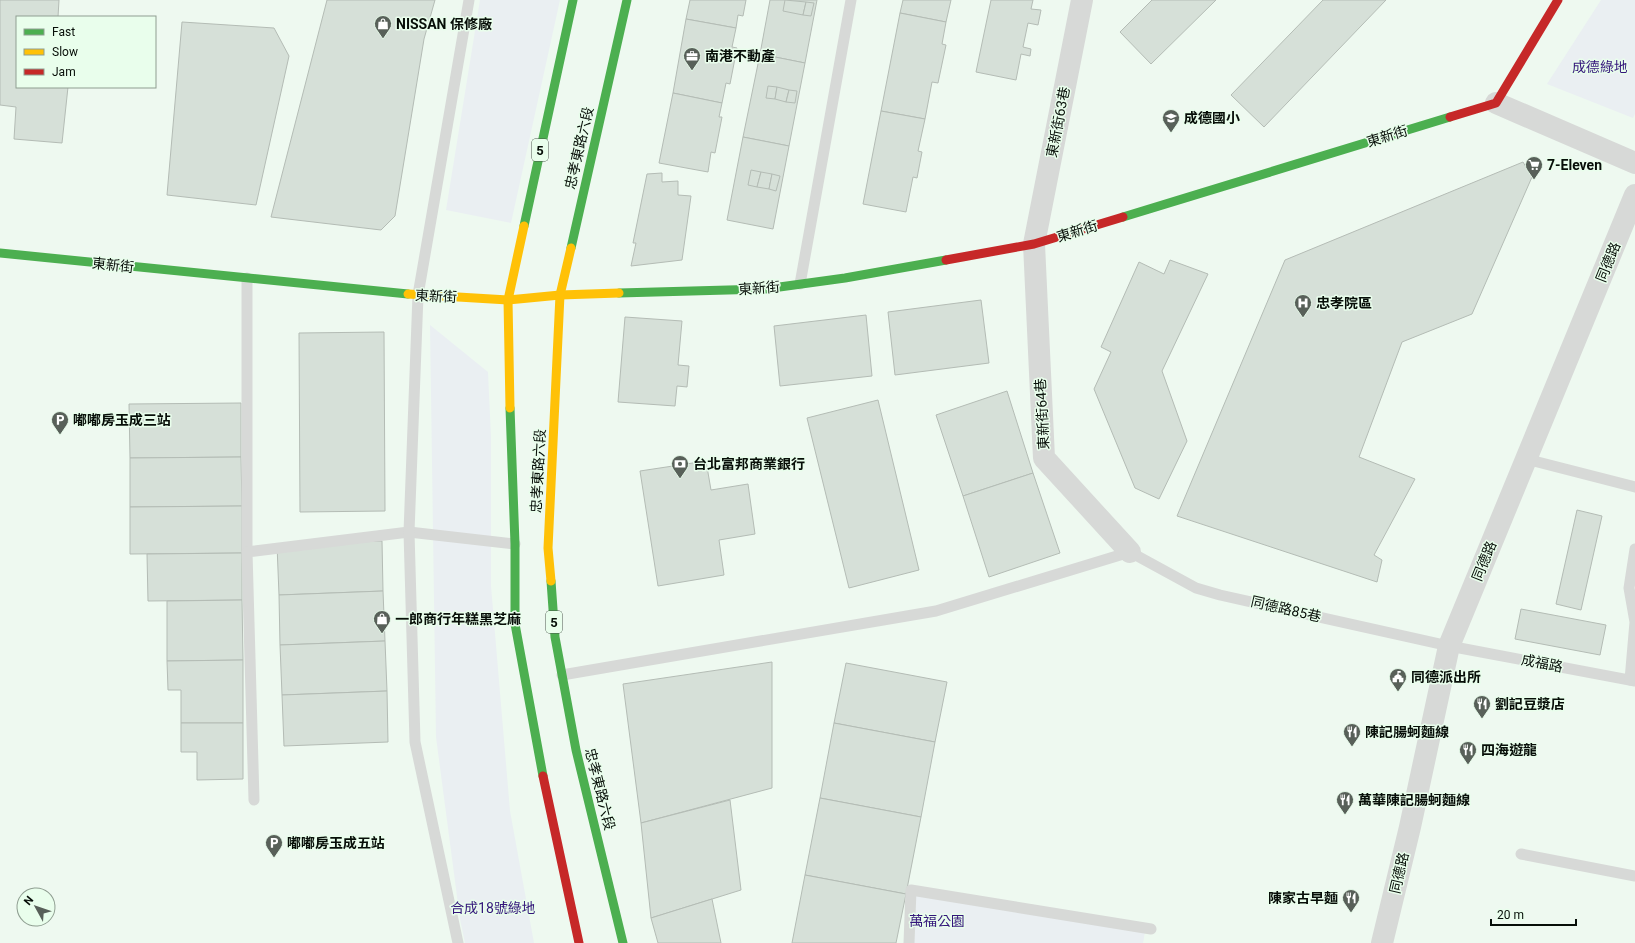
<svg xmlns="http://www.w3.org/2000/svg" width="1635" height="943" font-family="Roboto,'Noto Sans TC',sans-serif">
  <rect width="100%" height="100%" fill="#eef9f0"/>
  <g fill="#eaeff2">
    <path d="M480,0H560L511,223L446,210Z"/>
    <path d="M1601,0H1635V114L1633,118L1547,84Z"/>
    <path d="M430,325L488,372L491,437V586L510,811L534,943H465L460,919L436,737Z"/>
    <path d="M916,895L1145,932L1143,943H914Z"/>
  </g>
  <g fill="#d6e0d8" stroke="#b4bcb5">
    <path d="M0,0H59L58,17H17V87H68L62,143L14,139L16,107L0,105Z"/>
    <path d="M327,0H435L424,39L395,216L381,230L271,217Z"/>
    <path d="M690,0H746L743,16L738,15L736,28L686,19Z"/>
    <path d="M770,0H817L805,63L760,54Z"/>
    <path d="M785,0L806,2L803,15L783,11Z"/>
    <path d="M903,0H951L946,22L900,13Z"/>
    <path d="M991,0H1033L1031,9L1041,10L1038,25L1028,23L1023,47L1031,49L1030,56L1021,54L1016,80L976,72Z"/>
    <path d="M1152,0H1216L1151,64L1120,32Z"/>
    <path d="M1323,0H1386L1264,127L1231,95Z"/>
    <path d="M806,2L814,3L811,16L803,15Z"/>
    <path d="M900,13L946,22L942,44L946,45L938,83L932,82L925,119L881,111Z"/>
    <path d="M686,19L736,28L732,47L737,48L730,84L726,83L722,103L673,93Z"/>
    <path d="M182,22L274,28L289,56L256,205L167,195Z"/>
    <path d="M760,54L805,63L789,146L743,137Z"/>
    <path d="M768,86L777,87L775,99L766,98Z"/>
    <path d="M777,87L789,90L786,102L775,99Z"/>
    <path d="M789,90L797,91L795,103L786,102Z"/>
    <path d="M673,93L722,103L719,117H722L715,153L711,152L708,172L659,163Z"/>
    <path d="M881,111L925,119L918,151L922,152L917,178L913,177L906,212L863,204Z"/>
    <path d="M743,137L789,146L773,229L727,220Z"/>
    <path d="M1523,162L1532,177L1472,314L1402,342L1359,457L1415,479L1374,555L1382,560L1377,582L1177,516L1285,260Z"/>
    <path d="M751,170L761,172L757,187L748,185Z"/>
    <path d="M761,172L772,174L769,189L757,187Z"/>
    <path d="M662,173V182L678,181V195L691,196L682,260L631,266L636,243H633L647,174Z"/>
    <path d="M772,174L780,176L776,191L769,189Z"/>
    <path d="M1170,260L1208,274L1162,371L1187,441L1159,499L1135,488L1094,389L1111,352L1101,347L1139,262L1164,274Z"/>
    <path d="M981,300L989,363L895,375L888,312Z"/>
    <path d="M866,315L872,376L780,386L774,326Z"/>
    <path d="M625,317L682,321L678,365L689,366L687,387L677,386L675,406L618,402Z"/>
    <path d="M384,332L385,511L300,512L299,333Z"/>
    <path d="M1007,391L1033,473L963,496L936,415Z"/>
    <path d="M878,400L919,570L849,588L807,418Z"/>
    <path d="M241,403V457L130,458L129,404Z"/>
    <path d="M241,457L242,506L130,507V458Z"/>
    <path d="M706,461L711,490L748,484L755,534L719,540L724,575L658,586L640,471Z"/>
    <path d="M1033,473L1060,553L989,577L963,496Z"/>
    <path d="M242,506V553L130,554V507Z"/>
    <path d="M1577,510L1602,516L1581,610L1556,604Z"/>
    <path d="M382,541L383,591L279,595L277,545Z"/>
    <path d="M242,553V600L148,601L147,554Z"/>
    <path d="M383,591L385,641L280,645L279,595Z"/>
    <path d="M242,600L243,660L167,661V601Z"/>
    <path d="M1521,609L1606,625L1600,655L1515,639Z"/>
    <path d="M385,641L387,691L282,695L280,645Z"/>
    <path d="M243,660V723H181V690H168L167,661Z"/>
    <path d="M772,662V788L641,823L623,684Z"/>
    <path d="M846,663L947,682L935,742L834,723Z"/>
    <path d="M387,691L388,742L284,746L282,695Z"/>
    <path d="M181,723H243V779L197,780V752H181Z"/>
    <path d="M834,723L935,742L921,817L820,798Z"/>
    <path d="M820,798L921,817L906,894L805,875Z"/>
    <path d="M730,800L741,890L651,918L641,823Z"/>
    <path d="M805,875L906,894L896,943H792Z"/>
    <path d="M712,899L721,943H658L651,918Z"/>
  </g>
  <g fill="none" stroke-linecap="round" stroke-linejoin="round">
    <g stroke="#d7d9d7" stroke-width="11">
      <path d="M247,278V552"/>
      <path d="M800,284L851,0"/>
      <path d="M1526,459L1635,487"/>
      <path d="M562,675L936,611L1130,552L1196,588L1220,595L1449,646L1635,681"/>
      <path d="M1630,680L1635,622L1629,588L1635,549"/>
      <path d="M254,800L247,552L409,532L515,544"/>
      <path d="M1521,854L1635,876"/>
      <path d="M458,943L415,742L409,532L418,295L469,0"/>
      <path d="M909,943L911,890L1151,929"/>
    </g>
    <g stroke="#d7d9d7" stroke-width="22">
      <path d="M1082,0L1034,244L1044,458L1130,552"/>
      <path d="M1496,103L1635,163"/>
      <path d="M1382,943L1410,827L1449,646L1635,195"/>
    </g>
    <g stroke="#4caf50" stroke-width="9">
      <path d="M1123,217L1450,117"/>
      <path d="M524,226L573,0"/>
      <path d="M571,248L627,0"/>
      <path d="M0,253L408,294"/>
      <path d="M619,293L765,289L845,278L946,260"/>
      <path d="M510,408L515,544V624L543,776"/>
      <path d="M551,581L555,637L576,750L623,943"/>
    </g>
    <g stroke="#ffc107" stroke-width="9">
      <path d="M408,294L508,300L560,295L619,293"/>
      <path d="M510,408L508,300L524,226"/>
      <path d="M551,581L548,548L560,295L571,248"/>
    </g>
    <g stroke="#c62828" stroke-width="9">
      <path d="M1450,117L1496,103L1558,0"/>
      <path d="M946,260L1034,244L1123,217"/>
      <path d="M543,776L579,943"/>
    </g>
  </g>
  <defs>
    <symbol id="shop-pin" viewBox="-11 -11 22 30"><path d="M0 17L-7.5 6A9.5 9.5 0 1 1 7.5 6Z" fill="#586059" stroke="#e9feec"/><path d="M-5-2.5h2.3a2.7 3.5 0 0 1 5.4 0H5L5.5 6h-11ZM-1.5-2.5h3a1.5 2.3 0 0 0-3 0Z" fill="#fff"/></symbol>
    <symbol id="office-pin" viewBox="-11 -11 22 30"><path d="M0 17L-7.5 6A9.5 9.5 0 1 1 7.5 6Z" fill="#586059" stroke="#e9feec"/><path d="M-6-3h4V-5.5h4V-3h4V5H-6ZM-1-4.5V-3h2v-1.5ZM-6 0V1H6V0Z" fill="#fff"/></symbol>
    <symbol id="school-pin" viewBox="-11 -11 22 30"><path d="M0 17L-7.5 6A9.5 9.5 0 1 1 7.5 6Z" fill="#586059" stroke="#e9feec"/><path d="M0-5L7-2L0 1L-7-2ZM-4 1L0 2.5L4 1V4Q0 6-4 4Z" fill="#fff"/></symbol>
    <symbol id="supermarket-pin" viewBox="-11 -11 22 30"><path d="M0 17L-7.5 6A9.5 9.5 0 1 1 7.5 6Z" fill="#586059" stroke="#e9feec"/><path d="M-6-5.5h2.5l.6 2H6L4.5 2H-2.5L-4.4-4H-6ZM-1.5 3.2a1.3 1.3 0 1 0 .1 0ZM3 3.2a1.3 1.3 0 1 0 .1 0Z" fill="#fff"/></symbol>
    <symbol id="hospital-pin" viewBox="-11 -11 22 30"><path d="M0 17L-7.5 6A9.5 9.5 0 1 1 7.5 6Z" fill="#586059" stroke="#e9feec"/><path d="M-5-5h3v3.5h4V-5h3V5h-3V1.5h-4V5h-3Z" fill="#fff"/></symbol>
    <symbol id="parking-pin" viewBox="-11 -11 22 30"><path d="M0 17L-7.5 6A9.5 9.5 0 1 1 7.5 6Z" fill="#586059" stroke="#e9feec"/><path d="M-3.5-5.5H1a3.5 3.5 0 0 1 0 7H-1V5.5H-3.5ZM-1-3.4V-.6H.8a1.4 1.4 0 0 0 0-2.8Z" fill="#fff"/></symbol>
    <symbol id="bank-pin" viewBox="-11 -11 22 30"><path d="M0 17L-7.5 6A9.5 9.5 0 1 1 7.5 6Z" fill="#586059" stroke="#e9feec"/><path d="M-6-4H6V4H-6ZM0-2.3a2.3 2.3 0 1 0 0 4.6a2.3 2.3 0 1 0 0-4.6Z" fill="#fff"/></symbol>
    <symbol id="civic-pin" viewBox="-11 -11 22 30"><path d="M0 17L-7.5 6A9.5 9.5 0 1 1 7.5 6Z" fill="#586059" stroke="#e9feec"/><path d="M-.6-6.5H3V-4.5H.6V-3L4-1V1h2V6H-6V1h2V-1L-.6-3ZM-1.2 2.5V6h2.4V2.5Z" fill="#fff"/></symbol>
    <symbol id="restaurant-pin" viewBox="-11 -11 22 30"><path d="M0 17L-7.5 6A9.5 9.5 0 1 1 7.5 6Z" fill="#586059" stroke="#e9feec"/><path d="M-5-6h1v4h1v-4h1v4h1v-4h1v5L-1.5 .5V6h-2V.5L-5-1ZM5-6V6H3V1.5H1.5Q1.5-4 5-6Z" fill="#fff"/></symbol>
  </defs>
  <g fill-rule="evenodd">
    <use href="#shop-pin" x="373" y="14" width="20" height="27"/>
    <use href="#office-pin" x="682" y="46" width="20" height="27"/>
    <use href="#school-pin" x="1161" y="108" width="20" height="27"/>
    <use href="#supermarket-pin" x="1524" y="155" width="20" height="27"/>
    <use href="#hospital-pin" x="1293" y="293" width="20" height="27"/>
    <use href="#parking-pin" x="50" y="410" width="20" height="27"/>
    <use href="#bank-pin" x="670" y="454" width="20" height="27"/>
    <use href="#shop-pin" x="372" y="609" width="20" height="27"/>
    <use href="#civic-pin" x="1388" y="667" width="20" height="27"/>
    <use href="#restaurant-pin" x="1472" y="694" width="20" height="27"/>
    <use href="#restaurant-pin" x="1342" y="722" width="20" height="27"/>
    <use href="#restaurant-pin" x="1458" y="740" width="20" height="27"/>
    <use href="#restaurant-pin" x="1335" y="790" width="20" height="27"/>
    <use href="#parking-pin" x="264" y="833" width="20" height="27"/>
    <use href="#restaurant-pin" x="1341" y="888" width="20" height="27"/>
  </g>
  <g text-anchor="middle" dominant-baseline="central" stroke-width="3" stroke-linejoin="round" paint-order="stroke">
    <g fill="#e9feec" stroke="#4b564c" stroke-width="1">
      <rect x="532" y="139" width="16" height="22" rx="3"/>
      <rect x="546" y="611" width="16" height="22" rx="3"/>
    </g>
    <g font-size="13" font-weight="bold" fill="#070e08">
      <text x="540" y="150">5</text>
      <text x="554" y="622">5</text>
    </g>
    <g font-size="14" font-weight="bold" fill="#070e08" stroke="#e9feec" text-anchor="start">
      <text x="396" y="24">NISSAN 保修廠</text>
      <text x="705" y="56">南港不動產</text>
      <text x="1184" y="118">成德國小</text>
      <text x="1547" y="165">7-Eleven</text>
      <text x="1316" y="303">忠孝院區</text>
      <text x="73" y="420">嘟嘟房玉成三站</text>
      <text x="693" y="464">台北富邦商業銀行</text>
      <text x="395" y="619">一郎商行年糕黑芝麻</text>
      <text x="1411" y="677">同德派出所</text>
      <text x="1495" y="704">劉記豆漿店</text>
      <text x="1365" y="732">陳記腸蚵麵線</text>
      <text x="1481" y="750">四海遊龍</text>
      <text x="1358" y="800">萬華陳記腸蚵麵線</text>
      <text x="287" y="843">嘟嘟房玉成五站</text>
      <text x="1338" y="898" text-anchor="end">陳家古早麵</text>
    </g>
    <g font-size="14" fill="#34167b" stroke="#e9feec">
      <text x="1600" y="67">成德綠地</text>
      <text x="493" y="908">合成18號綠地</text>
      <text x="937" y="921">萬福公園</text>
    </g>
    <g font-size="14" fill="#070e08" stroke="#e9feec">
      <text transform="translate(1058 122) rotate(-79)">東新街63巷</text>
      <text transform="translate(1387 136) rotate(-17)">東新街</text>
      <text transform="translate(579 148) rotate(-77)">忠孝東路六段</text>
      <text transform="translate(1077 231) rotate(-17)">東新街</text>
      <text transform="translate(1608 262) rotate(-68)">同德路</text>
      <text transform="translate(113 265) rotate(6)">東新街</text>
      <text transform="translate(759 288) rotate(-4)">東新街</text>
      <text transform="translate(436 296) rotate(3)">東新街</text>
      <text transform="translate(1042 414) rotate(-93)">東新街64巷</text>
      <text transform="translate(538 471) rotate(-87)">忠孝東路六段</text>
      <text transform="translate(1484 561) rotate(-68)">同德路</text>
      <text transform="translate(1286 609) rotate(13)">同德路85巷</text>
      <text transform="translate(1542 663) rotate(11)">成福路</text>
      <text transform="translate(600 789) rotate(76)">忠孝東路六段</text>
      <text transform="translate(1399 873) rotate(-77)">同德路</text>
    </g>
  </g>
  <rect x="16" y="16" width="140" height="72" fill="#e9feec" stroke="#8f9e91"/>
  <rect x="24" y="29" width="20" height="6" fill="#4caf50" stroke="#8f9e91"/>
  <text x="52" y="36" font-size="12" fill="#070e08">Fast</text>
  <rect x="24" y="49" width="20" height="6" fill="#ffc107" stroke="#8f9e91"/>
  <text x="52" y="56" font-size="12" fill="#070e08">Slow</text>
  <rect x="24" y="69" width="20" height="6" fill="#c62828" stroke="#8f9e91"/>
  <text x="52" y="76" font-size="12" fill="#070e08">Jam</text>
  <g transform="translate(36 907) rotate(310)"><circle r="19" fill="#e9feec" stroke="#8f9e91"/>
  <path d="M0-3L7 15L0 10L-7 15Z" fill="#586059"/>
  <text y="-6" font-size="11" font-weight="bold" text-anchor="middle" fill="#070e08">N</text>
  </g>
  <path d="M1491 919v6h85v-6" fill="none" stroke="#070e08" stroke-width="2"/>
  <text x="1497" y="919" font-size="12" fill="#070e08" stroke="#e9feec" stroke-width="3" paint-order="stroke">20 m</text>
</svg>
